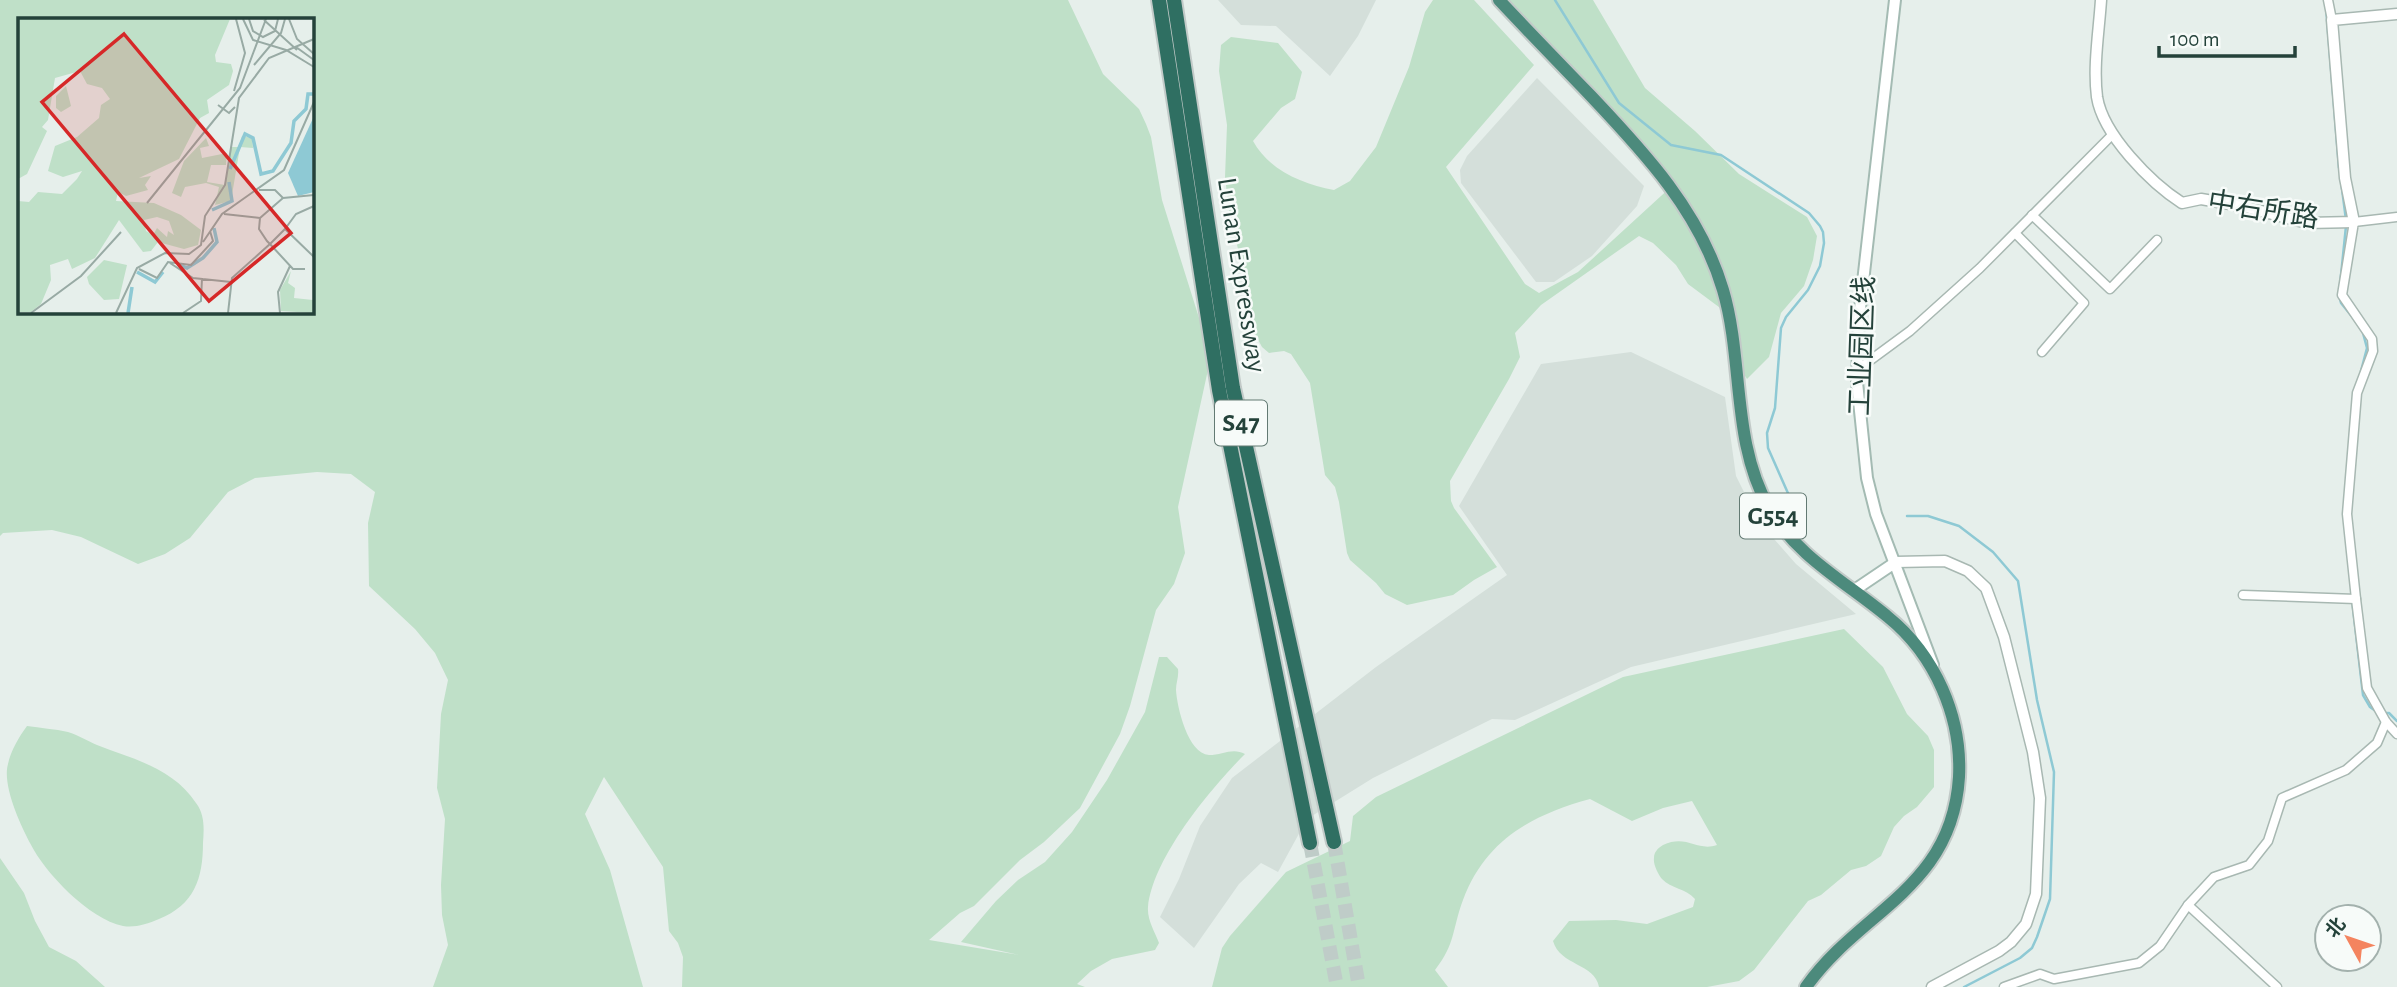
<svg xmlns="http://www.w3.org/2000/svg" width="2397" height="987" font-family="'Alegreya Sans','Noto Sans SC',sans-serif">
  <rect width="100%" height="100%" fill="#e6efeb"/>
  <g fill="#d4dfda">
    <path d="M1218,0H1376L1358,36L1330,76L1276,26L1241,25Z"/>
    <path d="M1537,78L1644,186L1637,206L1592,256L1554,282H1536L1461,183L1460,170L1467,156Z"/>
    <path d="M1631,352L1725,397L1736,476L1759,522L1796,564L1856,614L1631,667L1515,720L1492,719L1373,778L1307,819L1278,872L1261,863L1239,884L1194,948L1160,917L1179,879L1200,826L1232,778L1376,667L1507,575L1459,506L1541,364Z"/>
  </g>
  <g fill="#bfe0c8" fill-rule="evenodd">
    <path d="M0,0H1068L1103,74L1139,109L1146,124L1151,137L1162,200L1211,356L1178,507L1185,553L1174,584L1156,610L1130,706L1120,734L1080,808L1044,842L1020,860L974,906L960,913L929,940L1019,955L961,942L996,901L1018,880L1045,862L1072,832L1107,780L1145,712L1159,657H1167L1178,669C1179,677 1176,682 1176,690C1177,707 1188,754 1209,755C1222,755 1233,747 1245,754C1210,789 1153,858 1148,907C1147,920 1155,932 1159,943L1155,950L1112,959L1091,971L1077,984L1085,987H682L683,957L678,943L669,931L663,867L604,777L585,814L610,870L643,987H433L448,945L442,915L441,885L445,819L437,788L441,714L448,680L435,653L415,629L369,586L368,523L375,492L351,474L317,472L255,478L228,492L190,538L165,554L138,564L81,537L52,530L3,533L0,536ZM19,19H312V312H19Z"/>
    <path d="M1433,0H1474L1534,65L1446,167L1525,284L1539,293L1578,272L1673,185L1507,0H1593L1645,88L1695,131L1739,174L1807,217L1817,236L1813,260L1804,286L1781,313L1769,357L1747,379C1735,362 1746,337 1735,319L1688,284L1676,265L1653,243L1639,236L1541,305L1515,333L1520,357L1509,379L1450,481L1451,501L1454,508L1497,567L1474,580L1453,595L1407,605L1385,594L1376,583L1350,560L1347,553L1339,502L1335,487L1325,475L1310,383L1291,354L1284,351L1269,353L1262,347L1254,332L1247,282L1230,219L1225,177L1227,125L1219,71L1221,45L1231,37L1278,43L1302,72L1295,99L1281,108L1253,141C1269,170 1302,184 1334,190L1350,181L1376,147L1409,67L1425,12Z"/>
    <path d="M1844,629L1883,667L1907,714L1928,736L1934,750V787L1917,807L1904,816L1894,827L1881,856L1866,866L1851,870L1821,895L1808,901L1754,970L1739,981L1707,987H1599C1595,963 1560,966 1553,941L1569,921L1616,920L1647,924L1693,907L1695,899C1686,888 1671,889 1662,879C1658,874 1653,864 1654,858C1654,852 1658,848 1663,845C1687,834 1697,852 1717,845L1692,801L1663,808L1632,821L1590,799C1531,815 1485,841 1463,900C1452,929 1456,943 1435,970L1448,987H1212L1222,948L1230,936L1286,872L1350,841L1353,816L1376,797L1623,677Z"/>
    <path d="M27,726C40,728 55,729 68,732C78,735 88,741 97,745C133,759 173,768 196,803C205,815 204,829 203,843C203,879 194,905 159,919C147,924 135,928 123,926C89,919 45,873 30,843C20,824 2,785 8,764C11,750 19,737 27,726Z"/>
    <path d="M0,858L24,893L35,921L49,947L76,961L105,987H0Z"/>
  </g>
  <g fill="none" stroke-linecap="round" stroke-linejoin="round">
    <g stroke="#8ec9d4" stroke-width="2.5">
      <path d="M1555,0L1619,103L1671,145L1721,155L1809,213L1820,226L1823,232L1824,243L1820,266L1808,290L1786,317L1781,328L1775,408L1767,433L1768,448L1791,500"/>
      <path d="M2326,7L2339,168"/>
      <path d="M2341,181L2346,220"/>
      <path d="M2346,226L2339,295L2341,303L2354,319"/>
      <path d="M2361,371L2367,348L2363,333"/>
      <path d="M1907,516H1928L1959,526L1993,552L2018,581L2037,700L2054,772L2050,899L2037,937L2032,948L2020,958L1964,987"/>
      <path d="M2352,599L2363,695L2370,707L2377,712"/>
      <path d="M2384,713H2389L2397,721"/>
    </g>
    <g stroke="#bfccc8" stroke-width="14" stroke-dasharray="14 7" stroke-linecap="butt">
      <path d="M1334,842L1359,987"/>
      <path d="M1310,843L1337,987"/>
    </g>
    <defs>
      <g id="minor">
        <path d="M2328,0L2332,20"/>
        <path d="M2032,215L2110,289L2157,240"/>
        <path d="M2397,217L2354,222L2342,295L2372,339L2373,351L2357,393L2347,514L2356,599L2367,688L2386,722L2397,734"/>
        <path d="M2015,233L2084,303L2042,352"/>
        <path d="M1857,370L1910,331L1980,268L2112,135"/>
        <path d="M2243,595L2356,599"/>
        <path d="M2188,905L2277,987"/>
        <path d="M2004,987L2040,974L2054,979L2139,963L2160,946L2188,905L2214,877L2249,865L2268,841L2282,798L2346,770L2377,743L2386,722"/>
      </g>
      <g id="tertiary">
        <path d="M2101,0C2099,31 2093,66 2097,97C2103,135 2151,183 2182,203L2201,199L2242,206L2307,223L2354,222L2345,178L2332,20L2397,14"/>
        <path d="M1896,562L1945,561L1968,571L1986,588L2004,637L2033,752L2040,798L2036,894L2026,924L2011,942L1999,951L1932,987"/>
      </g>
      <g id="secondary">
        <path d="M1895,0L1859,317L1857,382L1867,478L1876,514L1933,665"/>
        <path d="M1853,591L1896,562"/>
      </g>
      <path id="trunk" d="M1499,0C1529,32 1560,64 1591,96C1645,153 1700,212 1723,290C1744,361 1731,441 1769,508C1797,557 1846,582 1888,617C1935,655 1962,717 1959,777C1952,889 1860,910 1806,987"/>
      <g id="motorway">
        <path d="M1159,0L1219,390L1310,843"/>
        <path d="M1174,0L1233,388L1334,842"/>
      </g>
    </defs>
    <use href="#minor" stroke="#a8b8b2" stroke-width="11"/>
    <use href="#tertiary" stroke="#a8b8b2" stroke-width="13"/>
    <use href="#secondary" stroke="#a4bbb3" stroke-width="14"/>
    <use href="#trunk" stroke="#c2cac8" stroke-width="16"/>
    <use href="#motorway" stroke="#c2cac8" stroke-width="18"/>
    <use href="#minor" stroke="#fff" stroke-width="8"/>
    <use href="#tertiary" stroke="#fff" stroke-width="10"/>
    <use href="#secondary" stroke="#fff" stroke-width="10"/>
    <use href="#trunk" stroke="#4c8a7c" stroke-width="12"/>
    <use href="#motorway" stroke="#2f6f62" stroke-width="14"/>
  </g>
  <g text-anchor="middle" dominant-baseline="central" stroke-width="5" stroke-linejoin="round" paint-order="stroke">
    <g fill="#f7fbf9" stroke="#637a73" stroke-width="2">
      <rect x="1215" y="400.5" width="52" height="45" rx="5"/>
      <rect x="1740" y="493.5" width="66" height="45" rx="5"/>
    </g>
    <g font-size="26" font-weight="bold" fill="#24423a">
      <text x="1241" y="423">S47</text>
      <text x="1773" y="516">G554</text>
    </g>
    <g font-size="28" fill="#24423a" stroke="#f7fbf9">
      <text transform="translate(2263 211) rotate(9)">中右所路</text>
      <text transform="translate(1241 275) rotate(81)">Lunan Expressway</text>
      <text transform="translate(1863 346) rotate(-88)">工业园区线</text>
    </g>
  </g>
  <g transform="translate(18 18)">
    <rect width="296" height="296" fill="#e6efeb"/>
    <path d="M0,1H212L197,37L198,44L213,46L215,53L211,67L189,82L191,95L182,100L161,141L121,160L133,158L127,167L130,172L108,178L100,174L98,183L136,185L163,197L183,212L180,227L166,231L140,224L133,233L125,234L101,202L77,240L54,251L50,241L32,247L33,262L23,286L13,294H0V183L11,184L20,174L44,176L59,161L64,153L45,159L30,153L37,128L59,119L81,100L83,87L92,81L84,70L69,66L62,53L37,60L30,102L24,109L29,113L9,156L0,161ZM139,199L151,203L156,217L150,213L149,219L139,210L135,217L128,213L126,202ZM48,68L53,88L43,94L38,90V78ZM224,118L234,120L235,130L222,129L213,183L197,187L201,169L188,165L167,169L163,179L154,175L166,143L188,120L191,128L182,130L184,140L209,135L208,147H193L189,164L207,167L213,129H221ZM86,242L109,247L101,281L86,282L71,266L69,259ZM273,253L270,265L277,270L276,280L295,282L296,295L263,293L262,272Z" fill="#bfe0c8" fill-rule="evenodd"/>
    <path d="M296,98V174L280,178L270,155Z" fill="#8ec9d4"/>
    <path fill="none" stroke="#8ec9d4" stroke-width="3.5" d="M212,151L227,116L235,120L243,156L255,153L273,125L276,103L288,91L290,76H296M194,192L214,183L211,164M161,247L169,250L185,240L199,224L196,210M119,254L137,264L145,254M110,295L114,269"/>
    <path fill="none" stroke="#98aaa4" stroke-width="2" d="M225,1L235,22L268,32L296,49M231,1L235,13L245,19L257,13L260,1M271,1L279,21L296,36M246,2L279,32M278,29L296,42M236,47L263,15L267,1M216,73L227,35L218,1M200,87L211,95L217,89M241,172H257L265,180L242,200L241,211L249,223L252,226L267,211L296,239M265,180L296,177M129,185L222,70L248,1M206,196L242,200M267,211L278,196L296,188M185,224L204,196L266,152L296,84M152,245L175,260L213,264M121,251L139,260L150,244L173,247L195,223L192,213M13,295L63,258L103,214M98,295L119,250L147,235L171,236L183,227L187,198L207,167L221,80L251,40L296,21M165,295L183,283L184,260M210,295L214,260L252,226L275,251H287M262,295L260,274L272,248"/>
    <path fill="#d62828" fill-opacity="0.15" stroke="#d62828" stroke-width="3.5" d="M106,16L273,215L191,283L24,84Z"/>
    <rect width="296" height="296" fill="none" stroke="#24423a" stroke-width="3.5"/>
  </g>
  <g transform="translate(2348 938) rotate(310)"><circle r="33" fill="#f7fbf9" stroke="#a3b1ad" stroke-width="2"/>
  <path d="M0-5L12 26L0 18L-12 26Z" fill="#f4845f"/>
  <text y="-10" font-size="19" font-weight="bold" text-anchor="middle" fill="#24423a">北</text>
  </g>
  <path d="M2159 46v10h136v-10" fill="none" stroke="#24423a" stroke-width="3.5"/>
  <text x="2170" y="46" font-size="21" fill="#24423a" stroke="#f7fbf9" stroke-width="5" paint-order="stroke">100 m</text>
</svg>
